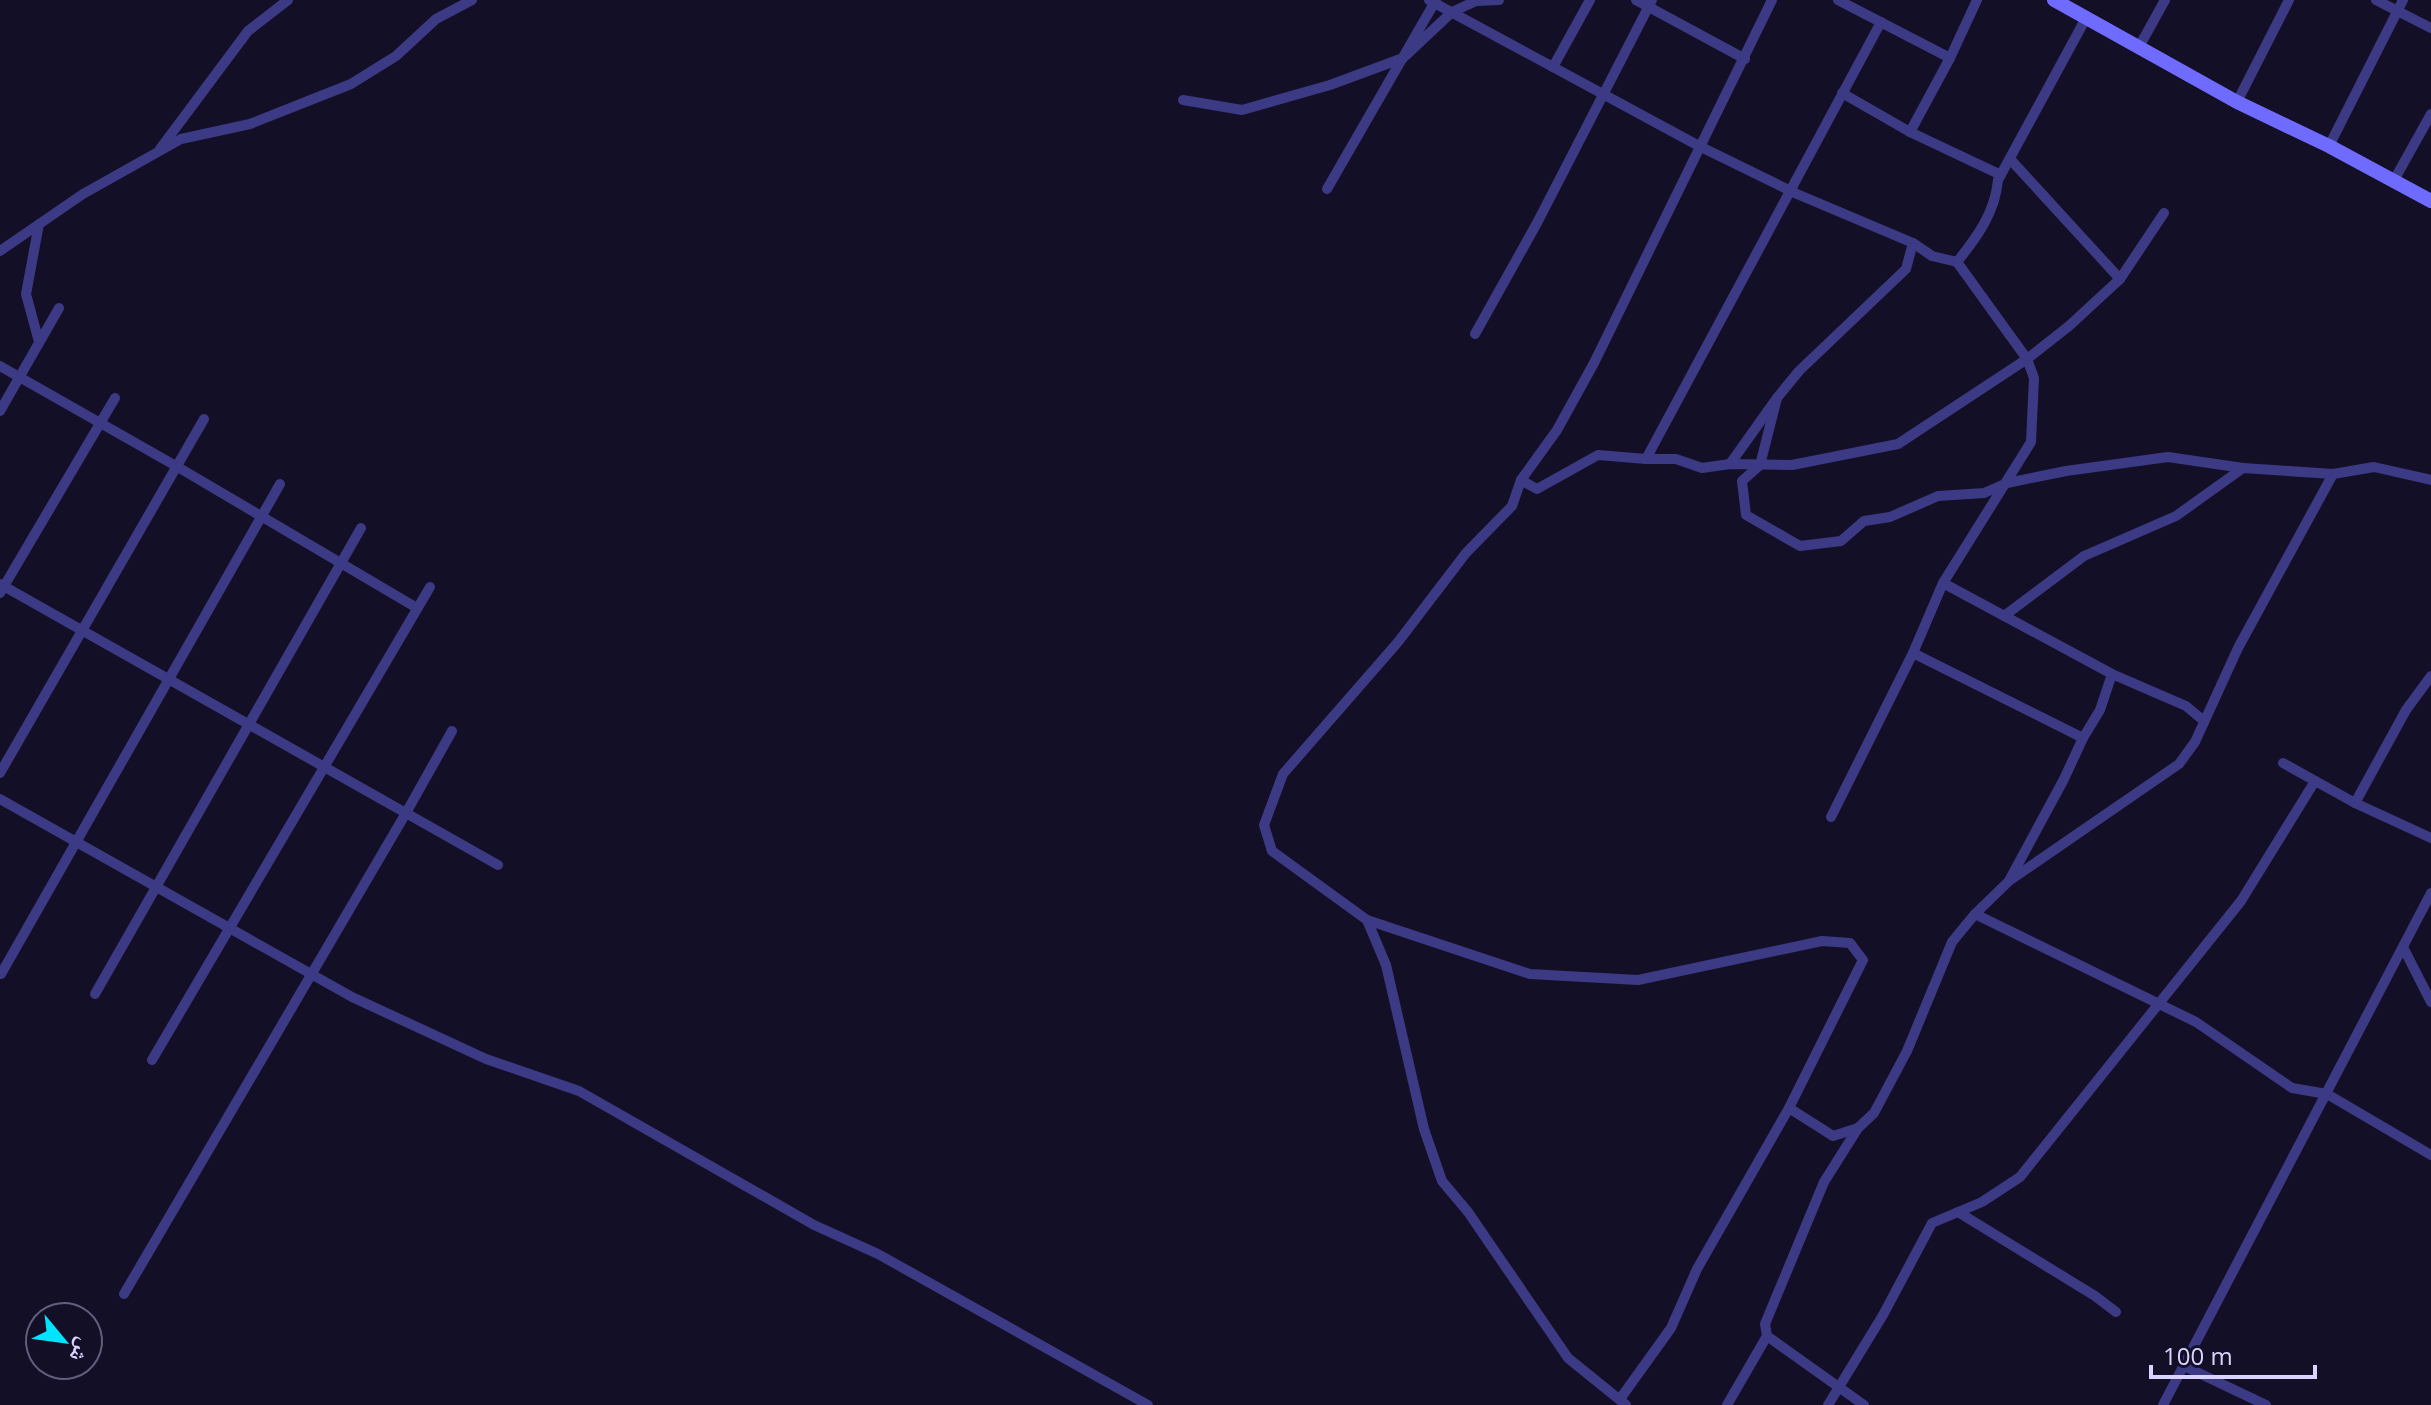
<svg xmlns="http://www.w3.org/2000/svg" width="2431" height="1405" font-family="'Open Sans','Noto Naskh Arabic',sans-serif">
  <rect width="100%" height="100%" fill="#130f26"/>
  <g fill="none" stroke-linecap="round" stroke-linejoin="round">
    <g stroke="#3d3a85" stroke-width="10">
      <path d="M1429,0L1699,146L1797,194L1913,243L1932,256L1957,262C1977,237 1995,213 1998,180L2086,18"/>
      <path d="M1636,0L1745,59"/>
      <path d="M1838,0L1950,58"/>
      <path d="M2376,0L2431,28"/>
      <path d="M2139,47L2165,0"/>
      <path d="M1553,67L1590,0"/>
      <path d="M1842,93L1910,132L2001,175"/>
      <path d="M1183,100L1242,110L1330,85L1403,58L1452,12L1476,1L1499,0"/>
      <path d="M2237,102L2289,0"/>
      <path d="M1910,132L1950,58L1977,0"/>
      <path d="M2329,146L2403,0"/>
      <path d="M160,149L248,31L288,0"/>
      <path d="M2010,159L2120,279"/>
      <path d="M2393,182L2431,114"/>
      <path d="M1327,189L1436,0"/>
      <path d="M39,224L26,294L39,342"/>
      <path d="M0,251L83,194L181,139L250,124L351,84L396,56L436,19L472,0"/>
      <path d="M1475,334L1537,223L1652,0"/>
      <path d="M0,366L176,466L417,608"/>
      <path d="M1777,398L1760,465L1742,481L1746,515L1800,546L1841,541L1864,521L1890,517L1938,496L1984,493L2007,483L2066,471L2168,457L2243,468"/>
      <path d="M0,411L59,308"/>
      <path d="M1646,459L1881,22"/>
      <path d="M1730,464L1777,398L1799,371L1906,269L1913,243"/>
      <path d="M1521,480L1537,489L1598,455L1646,459H1676L1702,468L1730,464L1792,465L1898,444L2027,359L2069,326L2120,279L2164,213"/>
      <path d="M1943,583L2112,674L2186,706L2204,721"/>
      <path d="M0,584L498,865"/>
      <path d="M0,593L115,398"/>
      <path d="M2004,616L2084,556L2176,516L2243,468L2333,474L2374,467L2431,480"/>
      <path d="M1913,653L2083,738"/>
      <path d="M2283,763L2355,803L2431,838"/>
      <path d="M0,773L204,419"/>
      <path d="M0,799L352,997L486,1059L579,1091L814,1225L878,1254L1148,1405"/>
      <path d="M2355,803L2406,710L2431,676"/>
      <path d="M1831,817L1913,653L1943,583L2031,442L2034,378L2027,359L1957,262"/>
      <path d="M2010,879L2064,779L2083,738L2100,710L2112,674"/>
      <path d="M1975,914L2196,1022L2292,1088L2327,1094L2431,1155"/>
      <path d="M1367,920L1530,974L1638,980L1822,941L1850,943L1863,960L1789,1108L1697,1269L1671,1328L1620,1399"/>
      <path d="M2404,949L2431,1002"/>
      <path d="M1,974L280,484"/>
      <path d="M95,994L361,528"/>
      <path d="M152,1060L430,587"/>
      <path d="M1789,1108L1833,1136L1858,1128"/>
      <path d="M1958,1212L2095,1296L2116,1312"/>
      <path d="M124,1294L406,813L452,731"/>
      <path d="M2184,1366L2266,1405"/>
      <path d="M1626,1405L1568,1358L1468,1212L1442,1181L1424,1129L1386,965L1367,920L1272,851L1264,825L1283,774L1398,642L1466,553L1512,506L1521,480L1557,430L1594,363L1772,0"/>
      <path d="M1727,1405L1767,1336"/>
      <path d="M1828,1405L1883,1315L1932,1223L1982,1202L2020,1177L2241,901L2315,781"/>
      <path d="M1864,1405L1767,1336L1765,1324L1824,1182L1858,1128L1874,1113L1907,1051L1952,942L1975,914L2009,881L2179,764L2195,742L2238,648L2333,474"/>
      <path d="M2163,1405L2431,893"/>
    </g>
    <path stroke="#6f6bff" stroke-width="14" d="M2054,0L2237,102L2329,146L2431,201"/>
  </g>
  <g transform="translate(64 1341) rotate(119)"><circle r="38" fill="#130f26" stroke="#625e7d" stroke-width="2"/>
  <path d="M0-6L14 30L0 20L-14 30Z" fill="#00e5ff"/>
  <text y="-12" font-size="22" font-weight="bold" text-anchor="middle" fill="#d9d4ff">ش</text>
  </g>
  <path d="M2151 1365v12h164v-12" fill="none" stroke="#d9d4ff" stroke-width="4"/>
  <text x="2163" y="1365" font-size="24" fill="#d9d4ff" stroke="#130f26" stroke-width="6" paint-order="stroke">100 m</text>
</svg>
